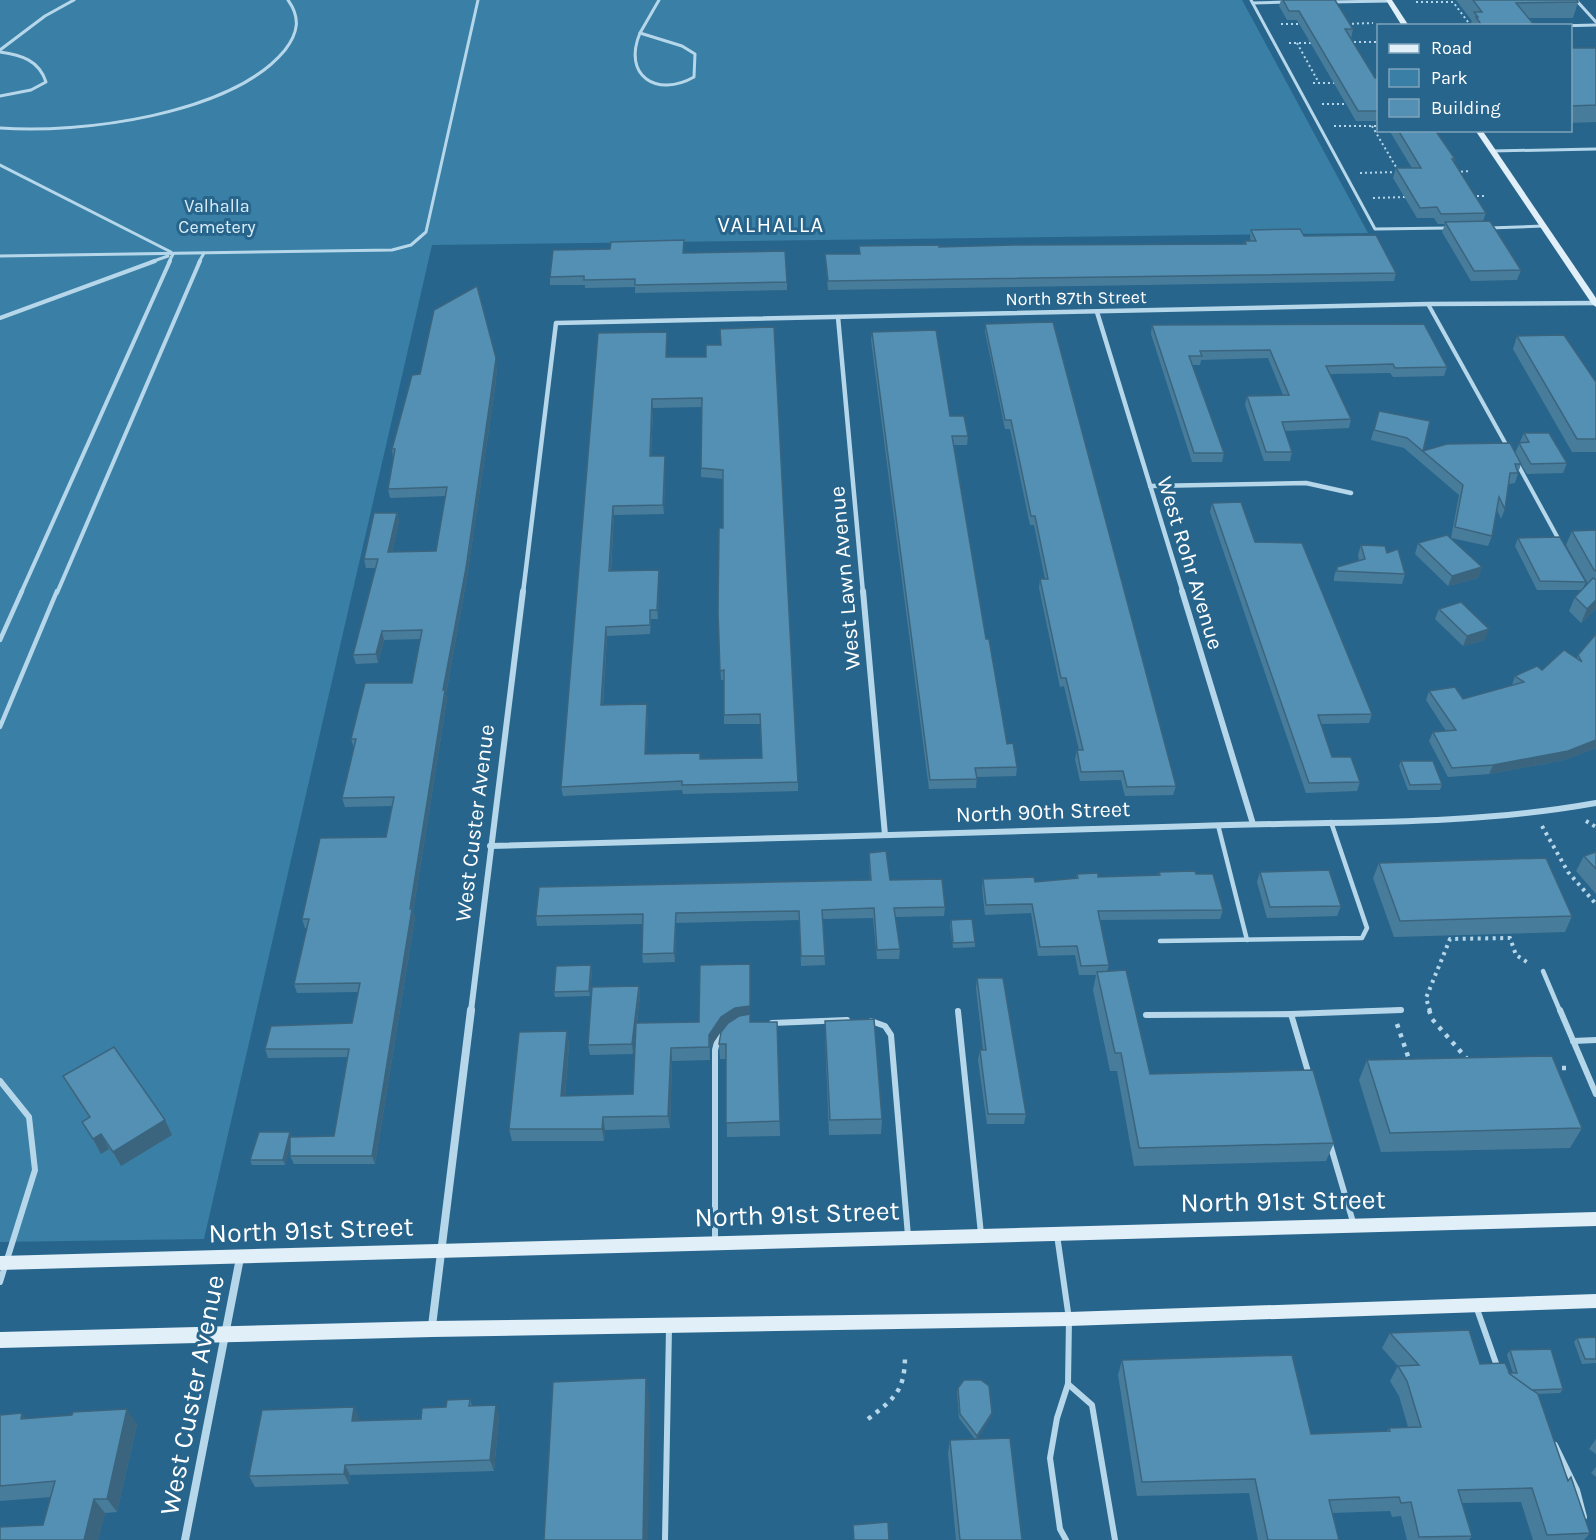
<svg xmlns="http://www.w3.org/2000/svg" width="1596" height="1540" font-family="Karla,sans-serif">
  <rect width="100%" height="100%" fill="#28658c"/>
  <path fill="#397fa6" d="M0,0H1242L1368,233L432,245L204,1239L0,1242Z"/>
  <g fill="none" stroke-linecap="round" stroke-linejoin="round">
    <g stroke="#b6d7ea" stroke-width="2" stroke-dasharray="2 3" stroke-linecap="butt">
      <path d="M1416,2H1453L1471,26"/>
      <path d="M1281,24H1303"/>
      <path d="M1347,24L1373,23"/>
      <path d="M1349,42H1378"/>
      <path d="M1289,43H1315"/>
      <path d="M1297,43L1319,83"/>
      <path d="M1313,83H1339"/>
      <path d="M1322,104H1351"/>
      <path d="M1334,126H1378"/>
      <path d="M1372,126L1399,172"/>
      <path d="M1456,172L1470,171"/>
      <path d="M1360,173L1397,172"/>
      <path d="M1472,196H1486"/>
      <path d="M1373,198L1407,197"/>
    </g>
    <g stroke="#b6d7ea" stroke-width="4" stroke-dasharray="3 4.5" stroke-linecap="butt">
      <path d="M1586,821L1596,827"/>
      <path d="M1542,826L1568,872L1596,904"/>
      <path d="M1430,1011L1426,998L1450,939L1510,938L1516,955L1530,964"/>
    </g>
    <g stroke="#b6d7ea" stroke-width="4.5" stroke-dasharray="4 6" stroke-linecap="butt">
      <path d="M1429,1010L1432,1019L1469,1061"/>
      <path d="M1397,1024L1410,1062"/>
      <path d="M1552,1068H1568"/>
      <path d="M868,1419C895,1398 905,1391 905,1355"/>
    </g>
    <g stroke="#b6d7ea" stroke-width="3">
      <path d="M1251,0L1375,229L1448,228"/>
      <path d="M1576,0L1596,22"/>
      <path d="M1330,2L1390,1"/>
      <path d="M1253,3L1286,2"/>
      <path d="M1555,26L1596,25"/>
      <path d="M640,33L682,46L695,54L694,77C657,98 622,76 640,33Z"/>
      <path d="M640,33L659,0"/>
      <path d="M0,50L45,16L74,0"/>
      <path d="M0,52C21,55 39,60 46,82L31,90L0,96"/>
      <path d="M0,128C79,134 232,115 285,50C298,33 301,18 288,0"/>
      <path d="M1492,151L1596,149"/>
      <path d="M0,165L171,252"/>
      <path d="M1489,228L1543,226"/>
      <path d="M0,256L392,250L411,245L426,232L478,0"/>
      <path d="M151,262L168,256"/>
      <path d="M169,262L173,254"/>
      <path d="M199,262L204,253"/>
    </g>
    <g stroke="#b6d7ea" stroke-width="4">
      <path d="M1428,304L1508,448"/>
      <path d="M0,318L155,261"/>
      <path d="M1517,463L1559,540"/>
      <path d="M21,593L170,261"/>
      <path d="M57,593L200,261"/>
    </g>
    <g stroke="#b6d7ea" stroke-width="4.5">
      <path d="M0,640L22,591"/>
      <path d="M0,727L57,591"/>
      <path d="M1218,825L1247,940"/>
      <path d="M1160,941L1362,938L1367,928L1331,822"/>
      <path d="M1543,971L1560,1011"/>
      <path d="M1365,1011L1401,1010"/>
    </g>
    <g stroke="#b6d7ea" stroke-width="6">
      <path d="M1560,1010L1596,1094"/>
      <path d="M958,1011L981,1234"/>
      <path d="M1291,1014L1401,1010"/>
      <path d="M1146,1015L1291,1014L1309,1075"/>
      <path d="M871,1021L885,1026L891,1035L908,1236"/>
      <path d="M772,1023L847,1020"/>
      <path d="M1573,1041L1596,1040"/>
      <path d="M0,1081L29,1117L35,1170L0,1282"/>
      <path d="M1330,1144L1353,1222"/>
      <path d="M1057,1235L1069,1319L1068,1384L1057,1418L1050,1458L1060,1529L1066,1540"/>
      <path d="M715,1241V1050L718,1038L724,1034"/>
      <path d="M1477,1309L1498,1369"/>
      <path d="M1068,1384L1092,1405L1115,1540"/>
      <path d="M1555,1445L1577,1490L1584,1517"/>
      <path d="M665,1540L669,1328"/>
    </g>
    <g stroke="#b6d7ea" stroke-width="4.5">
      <path d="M1097,312L1183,593"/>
      <path d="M838,317L863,593"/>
      <path d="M1150,486L1306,483L1351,493"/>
      <path d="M523,593L556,323L1428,304L1596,303"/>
    </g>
    <g stroke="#b6d7ea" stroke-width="6">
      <path d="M863,591L885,835"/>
      <path d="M1182,591L1253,824"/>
      <path d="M490,846C726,840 961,833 1197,826C1331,821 1463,827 1596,803"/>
      <path d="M471,1011L523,591"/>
    </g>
    <g stroke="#b6d7ea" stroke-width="8">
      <path d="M432,1326L471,1010"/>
      <path d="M185,1540L240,1258"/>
    </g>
    <g fill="#e1eff8" fill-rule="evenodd">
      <path d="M1386,0H1392L1409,26H1402Z"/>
      <path d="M1475,130H1482L1596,298V307L1592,304Z"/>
      <path d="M1596,1212V1226L0,1270V1256Z"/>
      <path d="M1596,1294V1308L1069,1326L432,1337L0,1348V1332L432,1321L1069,1312Z"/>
    </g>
  </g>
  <g fill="#487c9b" fill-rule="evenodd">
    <path d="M1281,0H1335L1353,29L1351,39L1375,78H1378V121H1356L1297,20H1287L1279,6Z"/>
    <path d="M1456,0H1577L1578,2L1573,18H1529L1535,26H1470L1472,21Z"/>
    <path d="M1570,48H1596V122L1570,123Z"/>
    <path d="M1389,130H1435L1455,159L1454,162L1486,213L1483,221L1521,270L1517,280L1471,281L1442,232L1445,224H1438L1434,218H1417L1393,178L1396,168H1412Z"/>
    <path d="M1251,230L1304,236L1396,273L1394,281L828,290L825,254H859V246L939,247L1244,244L1245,241H1251L1250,238Z"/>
    <path d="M684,240V253L787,282V290L635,293V287L585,288V285H550V277L610,249Z"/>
    <path d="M985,324L1176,786L1173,795L1125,796L1121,780L1080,781L1075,759L1077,750H1079L1064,686L1060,687L1039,588L1040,579H1045L1034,525H1030L1010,429H1005L985,332Z"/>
    <path d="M1152,325L1447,367L1444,376L1393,377L1390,373L1330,374L1351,419L1349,428L1285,431L1292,452L1290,461H1264L1245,405L1247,396L1283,395L1268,358L1201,360L1200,365H1192L1224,453L1222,462H1192L1151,334Z"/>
    <path d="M872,332L968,436L967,445H954L986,639L1007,744L1017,767L1016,776L977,777L976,788L929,789L871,340Z"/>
    <path d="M598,333L667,340V357H706L798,782V791L683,794L682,790L563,796L561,787ZM702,407L701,477L723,479V528L718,612L721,680H724V724H760L762,758L701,759L646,754L648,713L603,705L607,636L650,634L651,619H658L659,579V570L611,571L614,515L664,514L665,465V456H651L653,408Z"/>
    <path d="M1517,336L1596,382V452H1572L1513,349Z"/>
    <path d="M497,367L495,388L467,577L446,694L447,699L413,912L415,917L375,1164H294L290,1156V1144L285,1165H252L250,1160L292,1137L334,1136L348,1057L268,1058L265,1049L352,1023L358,992L297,993L294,984L307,928H305L302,919L386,837L392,806L345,807L342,798L354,748L351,739L412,683L421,639L384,640L378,663L356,664L353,655L376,568H366L364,559L397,513L399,521L392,552L436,551L446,496L390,498L388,489L393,458L392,449Z"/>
    <path d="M1379,411L1423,451L1515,453L1524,433L1567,463L1563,473L1527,474L1521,464L1515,483L1509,484L1505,509L1501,519L1497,510L1492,536L1488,546L1451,538L1459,495L1404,448L1371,440Z"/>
    <path d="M1212,503L1255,542L1372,714L1369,723L1321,724L1332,757L1360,782L1357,791L1306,793L1210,512Z"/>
    <path d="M1596,530V609L1581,623L1569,611L1575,597L1582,590H1537L1515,546L1518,538L1586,582L1583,588L1588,584L1566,545L1572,531Z"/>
    <path d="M1418,543L1482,567L1478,578L1448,586L1415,554Z"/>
    <path d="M1361,545L1387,553L1405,574L1402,584L1334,581V577L1337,567L1359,560L1358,555Z"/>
    <path d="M1439,609L1485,640L1463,646L1435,619Z"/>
    <path d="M1596,634V748L1564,760L1489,774L1448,777L1429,741L1433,732L1446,731L1426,700L1429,691L1463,699L1512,685L1515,676L1542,670L1577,658L1578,655Z"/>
    <path d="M1401,761L1442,784L1440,790H1408L1399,766Z"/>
    <path d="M1596,852V894L1576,871L1584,856Z"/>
    <path d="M869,853L890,880L945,907L944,916L895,917L900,949L899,959H877L873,918L823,919L825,965L801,966L799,920L676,923L675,962L643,963L642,954L643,924L537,926L536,916L870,880L869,863Z"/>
    <path d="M1379,863L1572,916L1565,932L1394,937L1373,878Z"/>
    <path d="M1159,872L1196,874L1223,910L1220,919L1100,920L1109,965L1107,971L1150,1074L1334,1143L1326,1161L1134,1166L1117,1071H1110L1093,990L1096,975H1079L1075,955L1038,956L1031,913L985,915L982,888L983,879L1035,882L1076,878L1077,874L1098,877L1158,875Z"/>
    <path d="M1260,872L1341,906L1337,916L1267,918L1257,882Z"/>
    <path d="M951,920L975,942V947L953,948L950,925Z"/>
    <path d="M591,965L592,970L590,996L555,997L554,992Z"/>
    <path d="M977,978L1026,1114L1024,1124H987L978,1060L980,1050H983L976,988Z"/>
    <path d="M639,986L640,996L637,1023L777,1022L780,1136L727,1137L726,1059H720L719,1044L724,1029L722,1030L710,1048V1060L672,1061L670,1128L605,1130L604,1141H512L509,1129L567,1031L569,1044L565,1096L633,1094L636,1030L633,1054L590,1055L588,1045Z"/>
    <path d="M825,1021L882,1119L881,1134L829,1135L825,1036Z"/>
    <path d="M1367,1060L1582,1128L1570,1148L1381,1152L1359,1080Z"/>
    <path d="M63,1076L165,1120L172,1135L121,1166L109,1149L101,1154L90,1136L82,1122L89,1118L71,1091Z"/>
    <path d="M1390,1333L1480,1364L1509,1373H1513L1507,1355L1510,1350L1563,1389L1560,1393L1538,1394L1568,1481L1590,1533L1584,1540H1533L1521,1502L1462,1503L1472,1536L1469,1540H1407L1401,1516L1392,1517L1390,1511L1332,1513L1339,1540H1258L1249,1493L1137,1496L1118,1375L1122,1360L1311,1434L1387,1431L1389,1428L1408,1427L1399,1396L1390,1381L1398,1366L1382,1348Z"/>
    <path d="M1596,1337V1363L1582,1364L1574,1342L1577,1338Z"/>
    <path d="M958,1388L991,1417L977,1439L1022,1540H956L948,1453L950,1440L975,1439L959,1418L957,1392Z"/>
    <path d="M470,1399L472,1406L499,1416L494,1471L350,1475L349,1484L255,1487L249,1476L354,1407L359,1418L358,1421L421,1419L446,1407Z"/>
    <path d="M0,1415L26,1418L137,1424L117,1512L105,1513L98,1540H0L43,1525L51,1497L0,1501Z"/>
    <path d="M1596,1439V1454L1589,1449Z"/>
    <path d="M1596,1467V1477L1591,1473Z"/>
  </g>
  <g fill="#3b657e">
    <path d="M496,358L497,367L495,388L467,577L446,694L447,699L413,912L415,917L375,1164L372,1156L443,690Z"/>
    <path d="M652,399L653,408L650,465V456Z"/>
    <path d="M665,456V465L664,514L663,505Z"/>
    <path d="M613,506L614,515L610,580L609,571Z"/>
    <path d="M397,513L399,521L390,561L388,552Z"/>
    <path d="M1482,567L1478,578L1448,586L1452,576Z"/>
    <path d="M659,570V579L658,619L657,610Z"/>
    <path d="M1596,600V609L1581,623L1587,609Z"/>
    <path d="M606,627L607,636L602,714L601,705Z"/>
    <path d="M1489,629L1485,640L1463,646L1467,636Z"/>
    <path d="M382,631L384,640L378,663L376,654Z"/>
    <path d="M647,704L648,713L646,764L645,754Z"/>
    <path d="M1596,740V748L1564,760L1489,774L1493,765Z"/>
    <path d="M676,913V923L675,962L674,953Z"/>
    <path d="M591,965L592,970L590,996L589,991Z"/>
    <path d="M750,976V1018L736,1021L722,1030L710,1048V1060L709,1035Z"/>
    <path d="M639,986L640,996L633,1054L632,1044Z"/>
    <path d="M567,1031L569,1044L564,1108L561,1096Z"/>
    <path d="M671,1048L672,1061L670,1128L668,1116Z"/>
    <path d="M603,1117L605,1130L604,1141L602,1129Z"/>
    <path d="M165,1120L172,1135L121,1166L113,1152Z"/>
    <path d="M290,1132L292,1137L285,1165L283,1160Z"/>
    <path d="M101,1134L109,1149L101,1154L93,1139Z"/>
    <path d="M646,1378L650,1403L648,1540H643Z"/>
    <path d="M496,1405L499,1416L494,1471L490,1460Z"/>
    <path d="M354,1407L359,1418L357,1432L352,1421Z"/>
    <path d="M127,1409L137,1424L117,1512L107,1499Z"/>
    <path d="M22,1413L33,1427L21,1419Z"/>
    <path d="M992,1413L991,1417L976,1441L977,1436Z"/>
    <path d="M345,1465L350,1475L349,1484L344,1474Z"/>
    <path d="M94,1499L105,1513L98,1540H84Z"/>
  </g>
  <g fill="#5490b4" stroke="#3b657e" stroke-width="1.5" fill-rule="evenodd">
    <path d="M1283,0H1335L1353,29H1345L1375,78H1378V111H1358L1299,11H1289Z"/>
    <path d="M1473,0H1577L1578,2L1516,3L1535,26H1482L1476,17H1478L1474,12H1482Z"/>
    <path d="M1570,48H1596V105L1570,106Z"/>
    <path d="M1398,130H1435L1455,159H1452L1486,213L1441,214L1437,207L1420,208L1396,168H1421Z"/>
    <path d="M1490,221L1521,270L1474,271L1445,222Z"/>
    <path d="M1300,229L1304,236L1376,235L1396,273L828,281L825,254H860L859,246L939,245V247L1013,245L1246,244L1245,241H1256L1251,230Z"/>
    <path d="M684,240L683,253L785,251L787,282L635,285V279L584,280V276L550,277L553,250L610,249L611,242Z"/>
    <path d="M477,286L496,358L493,380L466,568L443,690H445L410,909H412L372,1156H290V1137L334,1136L349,1049H265L271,1026L352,1023L360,983L294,984L309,919H302L320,838L386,837L394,797L342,798L356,739H351L365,683H412L422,630L382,631L376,654L353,655L378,559H364L374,513H397L388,552L436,551L447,487L388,489L395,449H392L412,375L420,374L434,310Z"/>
    <path d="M1053,322L1176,786L1127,787L1123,771L1081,772L1077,750H1083L1066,678H1061L1040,579H1048L1035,516H1031L1011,420H1005L985,324Z"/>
    <path d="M1424,324L1447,367L1395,368L1393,364L1326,366L1351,419L1282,422L1292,452H1266L1247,396L1289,395L1270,350L1200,351L1202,356H1189L1224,453H1194L1152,325Z"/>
    <path d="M774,327L798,782L682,785V781L561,787L598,333L667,332L666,357H706V345H721L720,329ZM702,398L701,468L723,470V528H719L718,612L720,671L724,670V715L760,714L762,758L700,759V753L645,754L647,704L601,705L606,627L650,625V610H657L659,570L609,571L613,506L663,505L665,456H650L652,399Z"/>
    <path d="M936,330L950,416H964L968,436H952L986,639H989L1007,744L1013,743L1017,767L975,768L977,779L930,780L872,332Z"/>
    <path d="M1564,335L1596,382V439H1577L1517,336Z"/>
    <path d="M1379,411L1430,421L1423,451L1447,444L1510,443L1521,464H1515L1518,473H1510L1505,509L1499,497L1492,536L1455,527L1463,485L1407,438L1374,430Z"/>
    <path d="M1524,433H1549L1567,463L1531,464L1519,443L1529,442Z"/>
    <path d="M1241,502L1255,542L1302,543L1372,714L1318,715L1332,757H1351L1360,782L1309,783L1212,503Z"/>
    <path d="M1596,530V571L1594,570L1572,531Z"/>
    <path d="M1447,535L1482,567L1452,576L1418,543Z"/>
    <path d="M1560,537L1586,582L1540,581L1518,538Z"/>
    <path d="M1361,545L1385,546L1387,553L1398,549L1405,574L1337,571V567L1365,559Z"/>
    <path d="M1593,578L1596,580V600L1587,609L1575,597Z"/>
    <path d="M1461,602L1489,629L1467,636L1439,609Z"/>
    <path d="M1596,634V740L1568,751L1493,765L1452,768L1433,732L1456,730L1429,691L1455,687L1463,699L1524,682L1515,676L1537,666L1542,670L1564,650L1582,662L1578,655Z"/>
    <path d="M1401,761H1433L1442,784L1410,785Z"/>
    <path d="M886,851L890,880L942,879L945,907L894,908L900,949L877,950L874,908L822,910L825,956H801L799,911L676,913L674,953L642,954L643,914L536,916L539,887L871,880L869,853Z"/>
    <path d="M1596,852V869L1584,856Z"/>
    <path d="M1546,858L1572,916L1400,921L1379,863Z"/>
    <path d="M1329,870L1341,906L1270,907L1260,872Z"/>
    <path d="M1195,871L1196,874H1213L1223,910L1098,911L1109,965L1081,966L1077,946L1040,947L1032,904L986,905L983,879L1034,877L1035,882L1078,878L1077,874L1098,873V877L1160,875L1159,872Z"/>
    <path d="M972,919L975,942L953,943L951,920Z"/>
    <path d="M750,964V1006L735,1008L721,1017L709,1035V1047L671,1048L668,1116L603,1117L602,1129H509L519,1032L567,1031L561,1096L633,1094L636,1023L699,1022L700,965Z"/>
    <path d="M591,965L589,991L554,992L556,966Z"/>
    <path d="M1126,970L1150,1074L1313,1070L1334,1143L1139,1148L1121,1053H1115L1097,972Z"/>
    <path d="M977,978H1003L1026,1114H988L980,1050H986Z"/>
    <path d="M639,986L632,1044L588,1045L592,987Z"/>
    <path d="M750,1014V1022H777L780,1121L726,1123V1044H719L721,1032L728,1023L739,1016Z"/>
    <path d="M874,1019L882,1119L830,1120L825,1021Z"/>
    <path d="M114,1047L165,1120L113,1152L101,1134L93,1139L82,1122L90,1117L63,1076Z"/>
    <path d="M1552,1056L1582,1128L1390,1133L1367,1060Z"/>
    <path d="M259,1132H290L283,1160H250Z"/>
    <path d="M1469,1330L1480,1364L1505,1363L1510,1374L1538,1394L1568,1481L1571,1477L1590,1533L1547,1535L1532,1488L1458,1490L1472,1536L1419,1537L1411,1502L1401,1503L1399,1497L1329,1500L1339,1540H1268L1255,1479L1142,1482L1122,1360L1292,1355L1311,1434L1390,1431L1389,1428L1421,1427L1407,1381L1398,1366L1419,1365L1390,1333Z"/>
    <path d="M1596,1337V1359H1585L1577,1338Z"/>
    <path d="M1551,1349L1563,1389L1532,1390L1510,1374L1509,1373H1517L1510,1350Z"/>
    <path d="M646,1378L643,1540H544L553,1382Z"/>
    <path d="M964,1380H981L989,1386L992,1413L977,1436L960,1414L958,1388Z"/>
    <path d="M470,1399L469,1406L496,1405L490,1460L345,1465L344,1474L249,1476L262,1410L354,1407L352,1421L421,1419L422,1408L446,1407L447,1400Z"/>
    <path d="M127,1409L107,1499H94L84,1540H0V1527L43,1525L55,1481L0,1486V1415L22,1413L21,1419L72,1415L73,1412Z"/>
    <path d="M1010,1438L1022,1540H960L950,1440Z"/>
    <path d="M888,1522L889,1540H854L853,1525Z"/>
  </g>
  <g text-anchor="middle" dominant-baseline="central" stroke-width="6" stroke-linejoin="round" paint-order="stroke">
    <g font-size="18" fill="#daedf8" stroke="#28658c">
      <text x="217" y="206">Valhalla<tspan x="217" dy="21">Cemetery</tspan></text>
    </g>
    <g font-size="18" fill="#fff" stroke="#28658c">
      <text transform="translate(1076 298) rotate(-1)">North 87th Street</text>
    </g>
    <g font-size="22" letter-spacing="1.5" fill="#fff" stroke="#28658c">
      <text x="771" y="225">VALHALLA</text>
    </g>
    <g font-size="22" fill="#fff" stroke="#28658c">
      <text transform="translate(1190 563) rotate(73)">West Rohr Avenue</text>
      <text transform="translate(845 578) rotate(-95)">West Lawn Avenue</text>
      <text transform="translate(1043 812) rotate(-2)">North 90th Street</text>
      <text transform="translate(475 823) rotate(-83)">West Custer Avenue</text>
    </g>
    <g font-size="27" fill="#fff" stroke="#28658c">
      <text transform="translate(1283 1201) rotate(-1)">North 91st Street</text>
      <text transform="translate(797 1214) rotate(-2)">North 91st Street</text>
      <text transform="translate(311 1230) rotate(-2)">North 91st Street</text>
      <text transform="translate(192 1395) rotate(-79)">West Custer Avenue</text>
    </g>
  </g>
  <rect x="1377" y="24" width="195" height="108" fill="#28658c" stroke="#7ea3ba" stroke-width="1.5"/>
  <rect x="1389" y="44" width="30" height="9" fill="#e1eff8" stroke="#7ea3ba" stroke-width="1.5"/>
  <text x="1431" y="54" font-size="18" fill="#ffffff">Road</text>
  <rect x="1389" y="69" width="30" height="18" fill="#397fa6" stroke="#7ea3ba" stroke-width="1.5"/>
  <text x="1431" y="84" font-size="18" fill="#ffffff">Park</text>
  <rect x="1389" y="99" width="30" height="18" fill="#5490b4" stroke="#7ea3ba" stroke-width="1.5"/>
  <text x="1431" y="114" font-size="18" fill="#ffffff">Building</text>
</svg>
